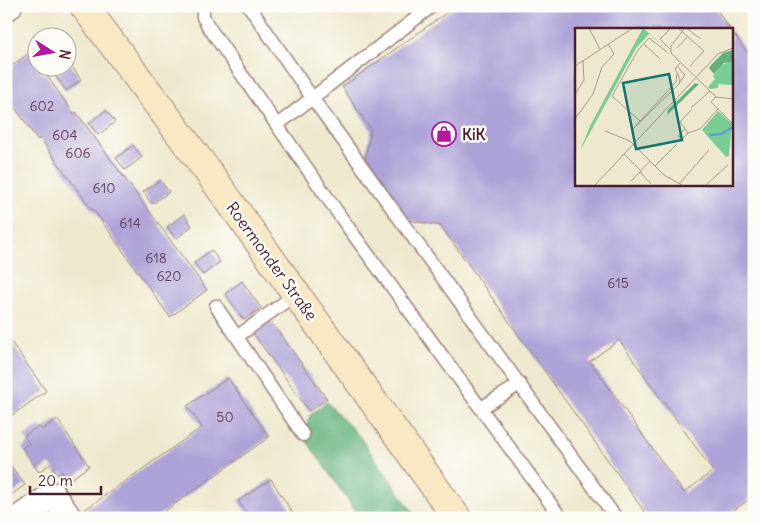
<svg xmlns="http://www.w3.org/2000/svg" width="760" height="524" font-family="Delius,sans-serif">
  <rect width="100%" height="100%" fill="#fdfcf7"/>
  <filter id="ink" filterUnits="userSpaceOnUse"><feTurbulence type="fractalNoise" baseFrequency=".02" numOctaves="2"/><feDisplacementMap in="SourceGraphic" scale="10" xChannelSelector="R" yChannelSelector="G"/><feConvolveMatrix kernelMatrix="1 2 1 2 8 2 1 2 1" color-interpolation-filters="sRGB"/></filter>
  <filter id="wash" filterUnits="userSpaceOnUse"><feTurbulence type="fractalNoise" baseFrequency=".0096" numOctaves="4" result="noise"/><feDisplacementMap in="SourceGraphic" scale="20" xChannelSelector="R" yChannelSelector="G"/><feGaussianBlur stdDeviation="1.12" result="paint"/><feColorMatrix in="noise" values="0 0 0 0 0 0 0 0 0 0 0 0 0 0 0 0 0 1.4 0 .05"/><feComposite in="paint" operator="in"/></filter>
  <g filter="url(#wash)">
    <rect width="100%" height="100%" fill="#eee9ce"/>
    <path fill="#62b17c" stroke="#566854" d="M327,402L360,437L417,518H360L304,437L310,415Z"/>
    <g id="blocks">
      <g fill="#aca2d7" fill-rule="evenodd">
        <path d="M456,6H714L730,29H576V184H731V30L754,62V496L723,518H649L441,226L408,220L365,159L371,130L342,87ZM619,340L713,471L684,493L590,361Z"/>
        <path d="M29,53L38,68L43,74L45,73L74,114L76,112L207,290L170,317L93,209L92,210L40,138L38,140L6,95V70Z"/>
        <path d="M71,65L81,80L66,91L55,75Z"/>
        <path d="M106,110L115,122L98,135L89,123Z"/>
        <path d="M133,145L142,157L125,170L116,158Z"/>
        <path d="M160,180L169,192L152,204L143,192Z"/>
        <path d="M184,214L192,226L176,239L167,227Z"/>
        <path d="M211,250L220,262L203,275L194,263Z"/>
        <path d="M242,281L261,308L244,320L225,294Z"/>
        <path d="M270,320L327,399L309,411L253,333Z"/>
        <path d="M6,335L46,391L11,416L6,410Z"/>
        <path d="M228,378L269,437L155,518H88L83,511L202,427L187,406Z"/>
        <path d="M57,419L89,466L68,481L62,472L58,475L50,464L39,472L22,448L29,443L24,436L39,426L42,430Z"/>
        <path d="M6,459L25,485L7,498L6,496Z"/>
        <path d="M271,479L281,495L296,518H250L238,501Z"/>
      </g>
    </g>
  </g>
  <g filter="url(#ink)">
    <use href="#blocks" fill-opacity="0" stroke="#9c847c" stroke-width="1"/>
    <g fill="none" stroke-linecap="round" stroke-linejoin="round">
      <defs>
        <g id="service">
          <path d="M203,6V17L208,26L345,223L561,518"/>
          <path d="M249,6L313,99L616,518"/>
          <path d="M277,125L432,6"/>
          <path d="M216,306L303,435"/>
          <path d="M238,336L296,294"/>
          <path d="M481,408L520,384"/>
        </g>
        <g id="minor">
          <path d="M6,8L9,6"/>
          <path d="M19,518L53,495L69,518"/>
        </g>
        <path id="secondary" d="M84,6L212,177L457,518"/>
      </defs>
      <use href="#service" stroke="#9c847c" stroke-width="15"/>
      <use href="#minor" stroke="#9c847c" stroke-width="28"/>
      <use href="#secondary" stroke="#9c847c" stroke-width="30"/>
      <use href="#service" stroke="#fff" stroke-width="12"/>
      <use href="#minor" stroke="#fff" stroke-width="25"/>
      <use href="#secondary" stroke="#f8e8c3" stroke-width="28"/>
    </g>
  </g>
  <defs>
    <symbol id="shop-ring" viewBox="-11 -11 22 22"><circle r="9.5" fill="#fdfcf7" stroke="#b5179e" stroke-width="1.5"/><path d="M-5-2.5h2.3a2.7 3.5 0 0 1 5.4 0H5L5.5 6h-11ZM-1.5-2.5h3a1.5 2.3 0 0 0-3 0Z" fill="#b5179e"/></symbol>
  </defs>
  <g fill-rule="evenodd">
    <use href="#shop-ring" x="430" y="120" width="28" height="28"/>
  </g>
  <g text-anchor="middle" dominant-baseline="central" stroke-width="5" stroke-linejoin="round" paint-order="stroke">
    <g font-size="14" fill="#624056">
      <text x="42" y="106">602</text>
      <text x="65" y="135">604</text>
      <text x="78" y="153">606</text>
      <text x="104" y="188">610</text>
      <text x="130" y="223">614</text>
      <text x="156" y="258">618</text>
      <text x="169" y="276">620</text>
      <text x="618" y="283">615</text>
      <text x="225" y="417">50</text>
    </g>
    <g font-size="16" font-weight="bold" fill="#4a1f2b" stroke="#fdfcf7" text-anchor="start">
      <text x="462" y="134">KiK</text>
    </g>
    <g font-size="16" fill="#4a1f2b" stroke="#fdfcf7">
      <text transform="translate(272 261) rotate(54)">Roermonder Straße</text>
    </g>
  </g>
  <g transform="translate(575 28)">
    <rect width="158" height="158" fill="#eee9ce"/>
    <path d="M68,0L93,22L74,6L61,20L5,123L15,98ZM157,33V57L143,56V60L135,61L133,59L140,51L138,48L147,37ZM143,83L156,95L157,93L154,128L151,129L127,102Z" fill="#78ce92"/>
    <path d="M157,22V34L149,35L139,46L134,40L136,37L148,25ZM120,55L124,56L92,87L93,82Z" fill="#62b17c"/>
    <path fill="none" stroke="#5aa3d1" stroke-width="2.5" d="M134,107L146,106L158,99"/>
    <path fill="none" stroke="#ac988d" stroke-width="1" d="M14,0L25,21M103,0L129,23L115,38M110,0L96,18V25L141,69L158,71M111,0L126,11M69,16L85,31M102,20L113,8M95,21L85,11L96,0M0,38L58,0M102,38L110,47L105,54M102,46L101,54L57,102L104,56L105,51L100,41L105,35M0,66L9,52L8,32M141,69L136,74L158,96M116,80L135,63M0,91L18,66L27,39L39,26L33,16M65,93L37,68L63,22L74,10L92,24M110,101L103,108L107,111L113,105L125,101L143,81M30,103L55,113L89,147L107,157M113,105L105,94L117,81M49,126L66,143M80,138L102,116M65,144L76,156M56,153L75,133M104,156L134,122M20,157L143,26L158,20M131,157L153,137"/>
    <path fill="#0f766e" fill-opacity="0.15" stroke="#0f766e" stroke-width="2.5" d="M94,46L107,112L61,121L48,55Z"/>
    <rect width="158" height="158" fill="none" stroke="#4a1f2b" stroke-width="2.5"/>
  </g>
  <rect width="760" height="524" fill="none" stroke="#fdfcf7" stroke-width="25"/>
  <g transform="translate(52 52) rotate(101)"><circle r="24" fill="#fdfcf7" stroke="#b5a4a5"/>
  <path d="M0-4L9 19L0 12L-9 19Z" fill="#b5179e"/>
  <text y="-8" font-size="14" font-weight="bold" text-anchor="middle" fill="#4a1f2b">N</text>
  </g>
  <path d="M30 486v8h71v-8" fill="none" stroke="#4a1f2b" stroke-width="2.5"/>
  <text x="38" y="486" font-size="15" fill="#4a1f2b" stroke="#fdfcf7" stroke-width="4" paint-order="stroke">20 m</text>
</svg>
